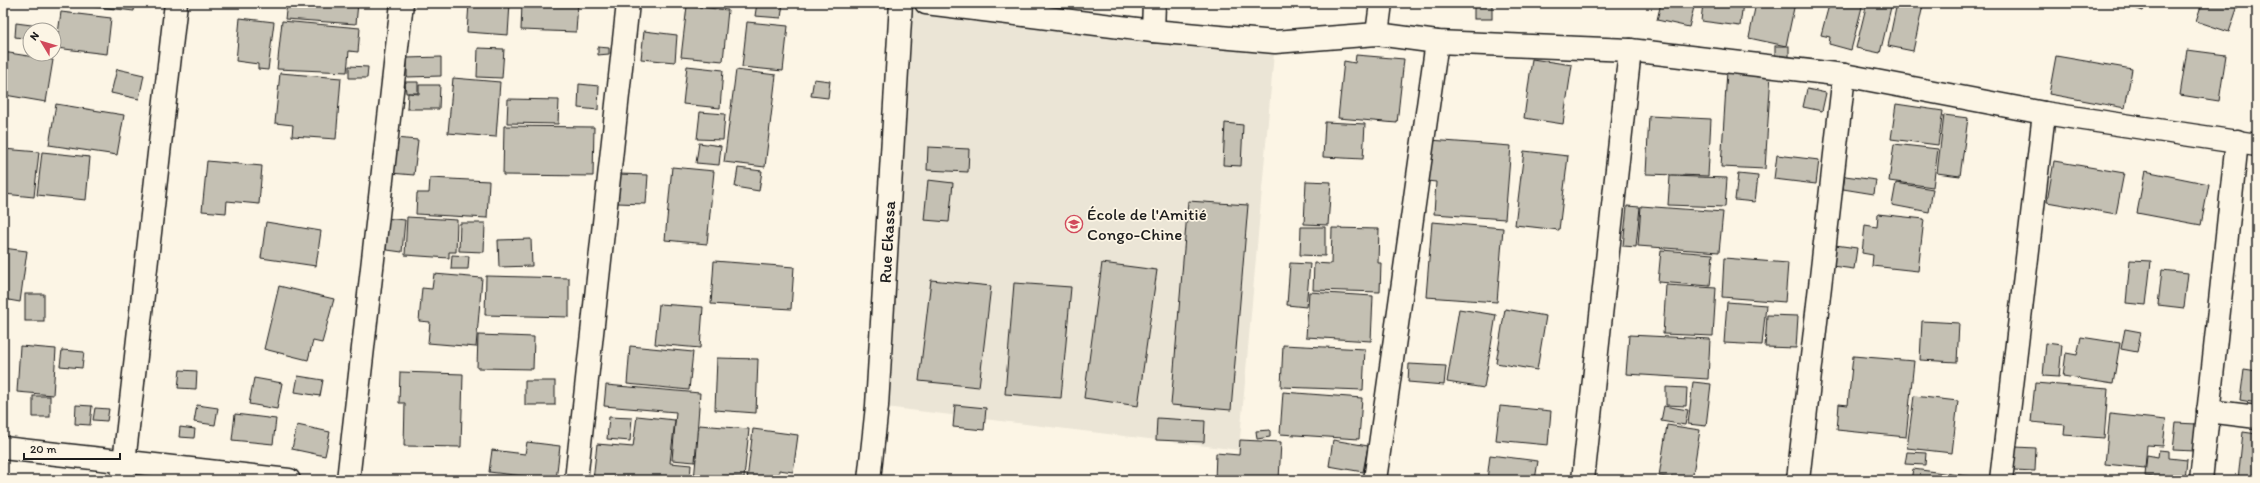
<svg xmlns="http://www.w3.org/2000/svg" width="2260" height="483" font-family="Itim,sans-serif">
  <rect width="100%" height="100%" fill="#fcf5e5"/>
  <filter id="ink" filterUnits="userSpaceOnUse"><feTurbulence type="fractalNoise" baseFrequency=".025" numOctaves="2"/><feDisplacementMap in="SourceGraphic" scale="8" xChannelSelector="R" yChannelSelector="G"/><feConvolveMatrix kernelMatrix="1 2 1 2 8 2 1 2 1" color-interpolation-filters="sRGB"/></filter>
  <g filter="url(#ink)">
    <path fill="#ebe5d6" d="M901,3H928L1275,42L1239,450L877,406Z"/>
    <g fill="#c4c0b3" stroke="#1c1c1c">
      <path d="M61,3H135L134,11Z"/>
      <path d="M287,3H358L356,24L285,19Z"/>
      <path d="M469,3H510L508,35L467,32Z"/>
      <path d="M522,3H578L576,32L521,30Z"/>
      <path d="M757,3H783L781,18L755,16Z"/>
      <path d="M1106,3H1132V5Z"/>
      <path d="M1206,3H1252L1251,7Z"/>
      <rect x="1474" y="3" width="18" height="16"/>
      <path d="M1661,3H1695L1689,27L1657,20Z"/>
      <path d="M1703,3H1743L1740,26L1701,21Z"/>
      <path d="M1756,3H1795L1786,46L1749,38Z"/>
      <path d="M1838,3H1863L1851,50L1829,44L1830,37L1821,35L1829,5L1837,7Z"/>
      <path d="M1867,3H1892L1880,53L1856,48Z"/>
      <path d="M1897,3L1923,5L1913,51L1888,46Z"/>
      <path d="M2127,3H2146L2143,11L2126,5Z"/>
      <path d="M2202,3H2239L2229,32L2196,21Z"/>
      <path d="M687,6L728,10L723,61L681,57Z"/>
      <path d="M61,12L111,18L107,54L56,48Z"/>
      <path d="M240,18L274,22L268,70L258,69V64L236,61Z"/>
      <path d="M282,21L360,28L358,52L349,51L347,72L277,69Z"/>
      <path d="M747,22L788,26L783,71L742,67Z"/>
      <path d="M16,23L39,26L38,30H30V39L15,37Z"/>
      <path d="M644,31L677,35L675,62L641,59Z"/>
      <rect x="1775" y="46" width="14" height="16"/>
      <path d="M598,47L609,48V54L598,55Z"/>
      <path d="M478,48L504,49L502,78L477,77Z"/>
      <path d="M2187,50L2226,55L2219,101L2180,95Z"/>
      <path d="M3,52L53,60L46,102L5,95L3,110Z"/>
      <path d="M1356,55L1404,59L1397,123L1338,118L1344,61L1355,63Z"/>
      <path d="M2056,56L2132,69L2125,108L2049,94Z"/>
      <path d="M441,57V76L407,77V58Z"/>
      <path d="M1532,59L1572,65L1563,124L1524,118Z"/>
      <path d="M349,66L368,67L367,78H349Z"/>
      <path d="M687,66L723,70L720,108L683,104Z"/>
      <path d="M117,69L144,75L139,99L111,93Z"/>
      <path d="M736,70L776,75L765,167L724,162Z"/>
      <path d="M1727,71L1771,73L1765,169L1721,167Z"/>
      <path d="M280,73L341,78L336,139L292,136L293,125L275,123Z"/>
      <path d="M453,78L500,82L496,137L448,133Z"/>
      <path d="M814,79L830,81L828,98L811,96Z"/>
      <path d="M405,82H418V93H406Z"/>
      <path d="M579,84L599,86L598,110L578,108Z"/>
      <path d="M419,85H440L439,109H407L408,93L419,94Z"/>
      <path d="M1807,89L1826,93L1822,111L1803,107Z"/>
      <path d="M508,99L559,100L558,124L507,123Z"/>
      <path d="M56,104L124,115L117,155L49,145Z"/>
      <path d="M1896,104L1943,111L1938,145L1891,139Z"/>
      <path d="M700,112L725,114L723,140L697,139Z"/>
      <path d="M1944,115L1968,118L1960,176L1937,173Z"/>
      <path d="M1649,116L1711,119L1708,176L1646,174Z"/>
      <path d="M1325,122L1365,124L1363,159L1323,157Z"/>
      <path d="M1225,123L1243,125L1241,166L1223,165Z"/>
      <path d="M504,126L594,127L593,176L503,175Z"/>
      <path d="M394,138L418,140L414,175L390,173Z"/>
      <path d="M1430,140L1511,146L1505,219L1434,214L1436,182L1427,181Z"/>
      <path d="M699,143L721,146L719,165L696,163Z"/>
      <path d="M1894,144L1938,149L1933,187L1889,181Z"/>
      <path d="M928,147L969,149L968,172L927,170Z"/>
      <path d="M3,149L39,152L34,197L4,194L3,206Z"/>
      <path d="M1524,151L1568,156L1559,230L1515,225Z"/>
      <path d="M42,152L90,157L86,200L37,195Z"/>
      <path d="M1777,155L1819,160L1816,184L1774,179Z"/>
      <path d="M207,161L262,166L259,204L227,201L226,213L202,211Z"/>
      <path d="M2054,161L2124,173L2116,214L2047,202Z"/>
      <path d="M672,167L714,171L707,244L665,240Z"/>
      <path d="M738,168L762,171L759,191L735,187Z"/>
      <path d="M2145,171L2209,184L2201,225L2137,213Z"/>
      <path d="M619,174L648,175L646,204L617,203Z"/>
      <path d="M1738,174L1758,176L1755,202L1735,200Z"/>
      <path d="M1670,176L1727,178L1725,207L1668,205Z"/>
      <path d="M1845,176L1876,180L1874,194L1843,189Z"/>
      <path d="M430,178L489,181L487,218L416,214L417,193H429Z"/>
      <path d="M928,180L953,183L949,222L924,220Z"/>
      <path d="M1306,181L1331,182L1328,225L1304,224Z"/>
      <path d="M1896,183L1933,189L1929,212L1892,205Z"/>
      <path d="M1188,201L1248,205L1231,410L1171,405Z"/>
      <path d="M1627,206L1640,207L1636,247L1623,246Z"/>
      <path d="M1641,206L1723,212L1719,252L1638,246Z"/>
      <path d="M1878,214L1924,219L1918,271L1872,266L1873,255L1862,253L1865,225L1877,227Z"/>
      <path d="M407,217L457,220L456,252H449V258L405,255Z"/>
      <path d="M384,218L405,220L402,252L380,249Z"/>
      <path d="M266,222L321,231L316,266L261,258Z"/>
      <path d="M1432,222L1503,228L1497,302L1426,297Z"/>
      <path d="M460,223H485L484,252L459,251Z"/>
      <path d="M1301,227H1325V256L1300,255Z"/>
      <path d="M1332,228L1379,229L1378,263H1381L1380,292L1313,290L1314,263L1331,264Z"/>
      <path d="M531,239L532,266L499,267L498,240Z"/>
      <path d="M1835,245L1857,248L1854,269L1832,266Z"/>
      <path d="M3,248L27,251L20,302L3,299Z"/>
      <path d="M1661,250L1713,254L1710,286L1658,282Z"/>
      <path d="M452,255L469,256L468,269H451Z"/>
      <path d="M1724,258L1788,263L1785,302L1722,297Z"/>
      <path d="M2130,260L2151,261L2146,305L2126,303Z"/>
      <path d="M714,261L794,267L791,309L711,304Z"/>
      <path d="M1102,263L1157,270L1138,406L1084,398Z"/>
      <path d="M1290,263L1310,264L1306,307L1287,305Z"/>
      <path d="M2162,270L2188,273L2184,308L2158,305Z"/>
      <path d="M434,274L482,278L476,347L428,343L430,322L419,321L422,288L432,289Z"/>
      <path d="M486,276L569,278V317L485,315Z"/>
      <path d="M931,280L991,286L979,387L919,381Z"/>
      <path d="M1014,283L1071,287L1061,398L1005,394Z"/>
      <path d="M1666,285L1716,288L1713,336L1663,334Z"/>
      <path d="M279,286L334,299L322,343L313,341L308,360L264,349Z"/>
      <path d="M1309,292L1373,296L1371,341L1306,337Z"/>
      <rect x="25" y="294" width="19" height="27"/>
      <path d="M1727,302L1766,305L1762,345L1724,343Z"/>
      <path d="M659,304L703,307L700,348L655,344Z"/>
      <path d="M1459,309L1496,315L1484,388L1447,382Z"/>
      <path d="M1505,309L1546,316L1537,370L1496,363Z"/>
      <path d="M1767,315L1798,316L1796,348L1765,347Z"/>
      <path d="M1922,321L1959,323L1957,362L1920,360Z"/>
      <path d="M2125,329L2141,332L2137,352L2121,349Z"/>
      <path d="M478,335L534,337L533,369L477,368Z"/>
      <path d="M1629,335L1710,339L1708,379L1626,374Z"/>
      <path d="M2081,337L2120,343L2113,384L2063,376L2066,353L2077,355Z"/>
      <path d="M2046,343L2062,345L2059,377L2043,376Z"/>
      <path d="M1283,345L1365,349L1363,390L1281,387Z"/>
      <path d="M20,346L56,349L53,395L17,392Z"/>
      <path d="M630,346L693,352L689,390L627,384Z"/>
      <path d="M62,350L84,352L82,368L60,366Z"/>
      <path d="M1853,356L1914,361L1906,437L1837,430L1839,404L1848,405Z"/>
      <path d="M717,358L758,359L756,413L715,410Z"/>
      <path d="M1409,364L1446,366L1444,385L1408,382Z"/>
      <path d="M2244,369L2257,371V403L2240,400Z"/>
      <path d="M180,370L197,371L196,389L178,388Z"/>
      <path d="M400,372L463,374L461,447L404,446L405,403H399Z"/>
      <path d="M298,376L323,380L320,396L295,392Z"/>
      <path d="M254,378L282,383L277,409L249,404Z"/>
      <rect x="525" y="381" width="30" height="24"/>
      <path d="M1693,382L1711,384L1706,426L1688,424Z"/>
      <path d="M2035,383L2108,389L2104,438L2064,435L2065,425L2031,422Z"/>
      <path d="M606,385L700,393L695,462L672,460L676,412L604,406Z"/>
      <path d="M1666,387L1687,388L1686,406L1666,405Z"/>
      <path d="M1283,392L1362,398L1359,439L1280,434Z"/>
      <rect x="33" y="396" width="17" height="21"/>
      <path d="M1914,396L1958,401L1952,453L1907,448Z"/>
      <path d="M76,405L92,406L90,425L75,424Z"/>
      <path d="M197,405L218,408L215,425L194,422Z"/>
      <path d="M955,405L986,408L984,430L953,427Z"/>
      <path d="M1500,406L1551,411L1548,445L1496,440Z"/>
      <path d="M1664,406L1688,410L1685,425L1661,421Z"/>
      <path d="M95,408L109,409L107,421L93,420Z"/>
      <path d="M235,414L276,419L273,444L232,440Z"/>
      <path d="M2110,414L2166,420L2163,446L2147,445L2145,468L2105,464Z"/>
      <path d="M637,416L675,420L670,463L691,465L690,480H593L597,444L633,447Z"/>
      <path d="M609,417L632,418L630,441L607,439Z"/>
      <path d="M1157,418L1205,421L1204,442L1156,440Z"/>
      <path d="M2176,423L2196,424L2194,451L2173,450Z"/>
      <path d="M297,425L330,432L325,456L292,449Z"/>
      <path d="M699,425L749,429L744,478L732,477L731,480H694Z"/>
      <path d="M1667,425L1700,430L1692,480L1659,476Z"/>
      <path d="M180,427L195,429L194,438L179,437Z"/>
      <path d="M753,429L798,435L793,472L779,470L778,480H747Z"/>
      <path d="M1270,430V437L1257,439L1256,431Z"/>
      <path d="M2243,432L2257,434V480H2238Z"/>
      <path d="M1240,440L1281,442L1279,480H1215L1216,453L1239,455Z"/>
      <path d="M1333,440L1368,446L1363,472L1329,466Z"/>
      <path d="M527,442L560,446L556,480L489,472L492,450L525,454Z"/>
      <path d="M2015,447L2036,448L2035,471L2014,470Z"/>
      <path d="M2159,450L2169,451V458L2187,460L2185,480L2145,476L2147,455L2158,457Z"/>
      <path d="M1907,452L1926,453L1925,465L1905,464Z"/>
      <path d="M1490,455L1538,461L1535,480H1487Z"/>
      <path d="M1913,469L1974,477L1973,480H1911Z"/>
    </g>
    <g fill="none" stroke-linecap="round" stroke-linejoin="round">
      <defs>
        <g id="street">
          <path d="M926,3L1153,31L1275,42L1377,34L1437,42L1630,50L1844,75L2044,113L2257,145"/>
          <path d="M1153,31L1154,3"/>
          <path d="M1377,34L1381,3"/>
          <path d="M2208,411L2257,417"/>
          <path d="M3,448L289,480"/>
          <path d="M122,480L176,3"/>
          <path d="M348,480L402,3"/>
          <path d="M576,480L628,3"/>
          <path d="M869,480L877,406L901,3"/>
          <path d="M1375,480L1437,42"/>
          <path d="M1583,480L1630,50"/>
          <path d="M1798,480L1844,75"/>
          <path d="M2001,480L2044,113"/>
          <path d="M2201,480L2237,141"/>
        </g>
      </defs>
      <use href="#street" stroke="#1c1c1c" stroke-width="25"/>
      <use href="#street" stroke="#fcf5e5" stroke-width="22"/>
    </g>
  </g>
  <defs>
    <symbol id="university-ring" viewBox="-11 -11 22 22"><circle r="9.5" fill="#fcf5e5" stroke="#d1495b" stroke-width="1.5"/><path d="M0-5L7-2L0 1L-7-2ZM-4 1L0 2.5L4 1V4Q0 6-4 4Z" fill="#d1495b"/></symbol>
  </defs>
  <g fill-rule="evenodd">
    <use href="#university-ring" x="1064" y="214" width="20" height="20"/>
  </g>
  <g text-anchor="middle" dominant-baseline="central" stroke-width="3.5" stroke-linejoin="round" paint-order="stroke">
    <g font-size="17" fill="#1c1c1c" stroke="#fcf5e5" text-anchor="start">
      <text x="1087" y="214">École de l'Amitié<tspan x="1087" dy="20">Congo-Chine</tspan></text>
    </g>
    <g font-size="17" fill="#1c1c1c" stroke="#fcf5e5">
      <text transform="translate(887 242) rotate(-87)">Rue Ekassa</text>
    </g>
  </g>
  <rect width="2260" height="483" fill="none" stroke="#fcf5e5" stroke-width="16"/>
  <rect x="8" y="8" width="2244" height="467" fill="none" stroke="#1c1c1c" stroke-width="1.5" filter="url(#ink)"/>
  <g transform="translate(42 42) rotate(308)"><circle r="19" fill="#fcf5e5" stroke="#a29e95"/>
  <path d="M0-3L7 15L0 10L-7 15Z" fill="#d1495b"/>
  <text y="-6" font-size="11" font-weight="bold" text-anchor="middle" fill="#1c1c1c">N</text>
  </g>
  <path d="M24 453v6h96v-6" fill="none" stroke="#1c1c1c" stroke-width="2"/>
  <text x="30" y="453" font-size="12" fill="#1c1c1c" stroke="#fcf5e5" stroke-width="3" paint-order="stroke">20 m</text>
</svg>
